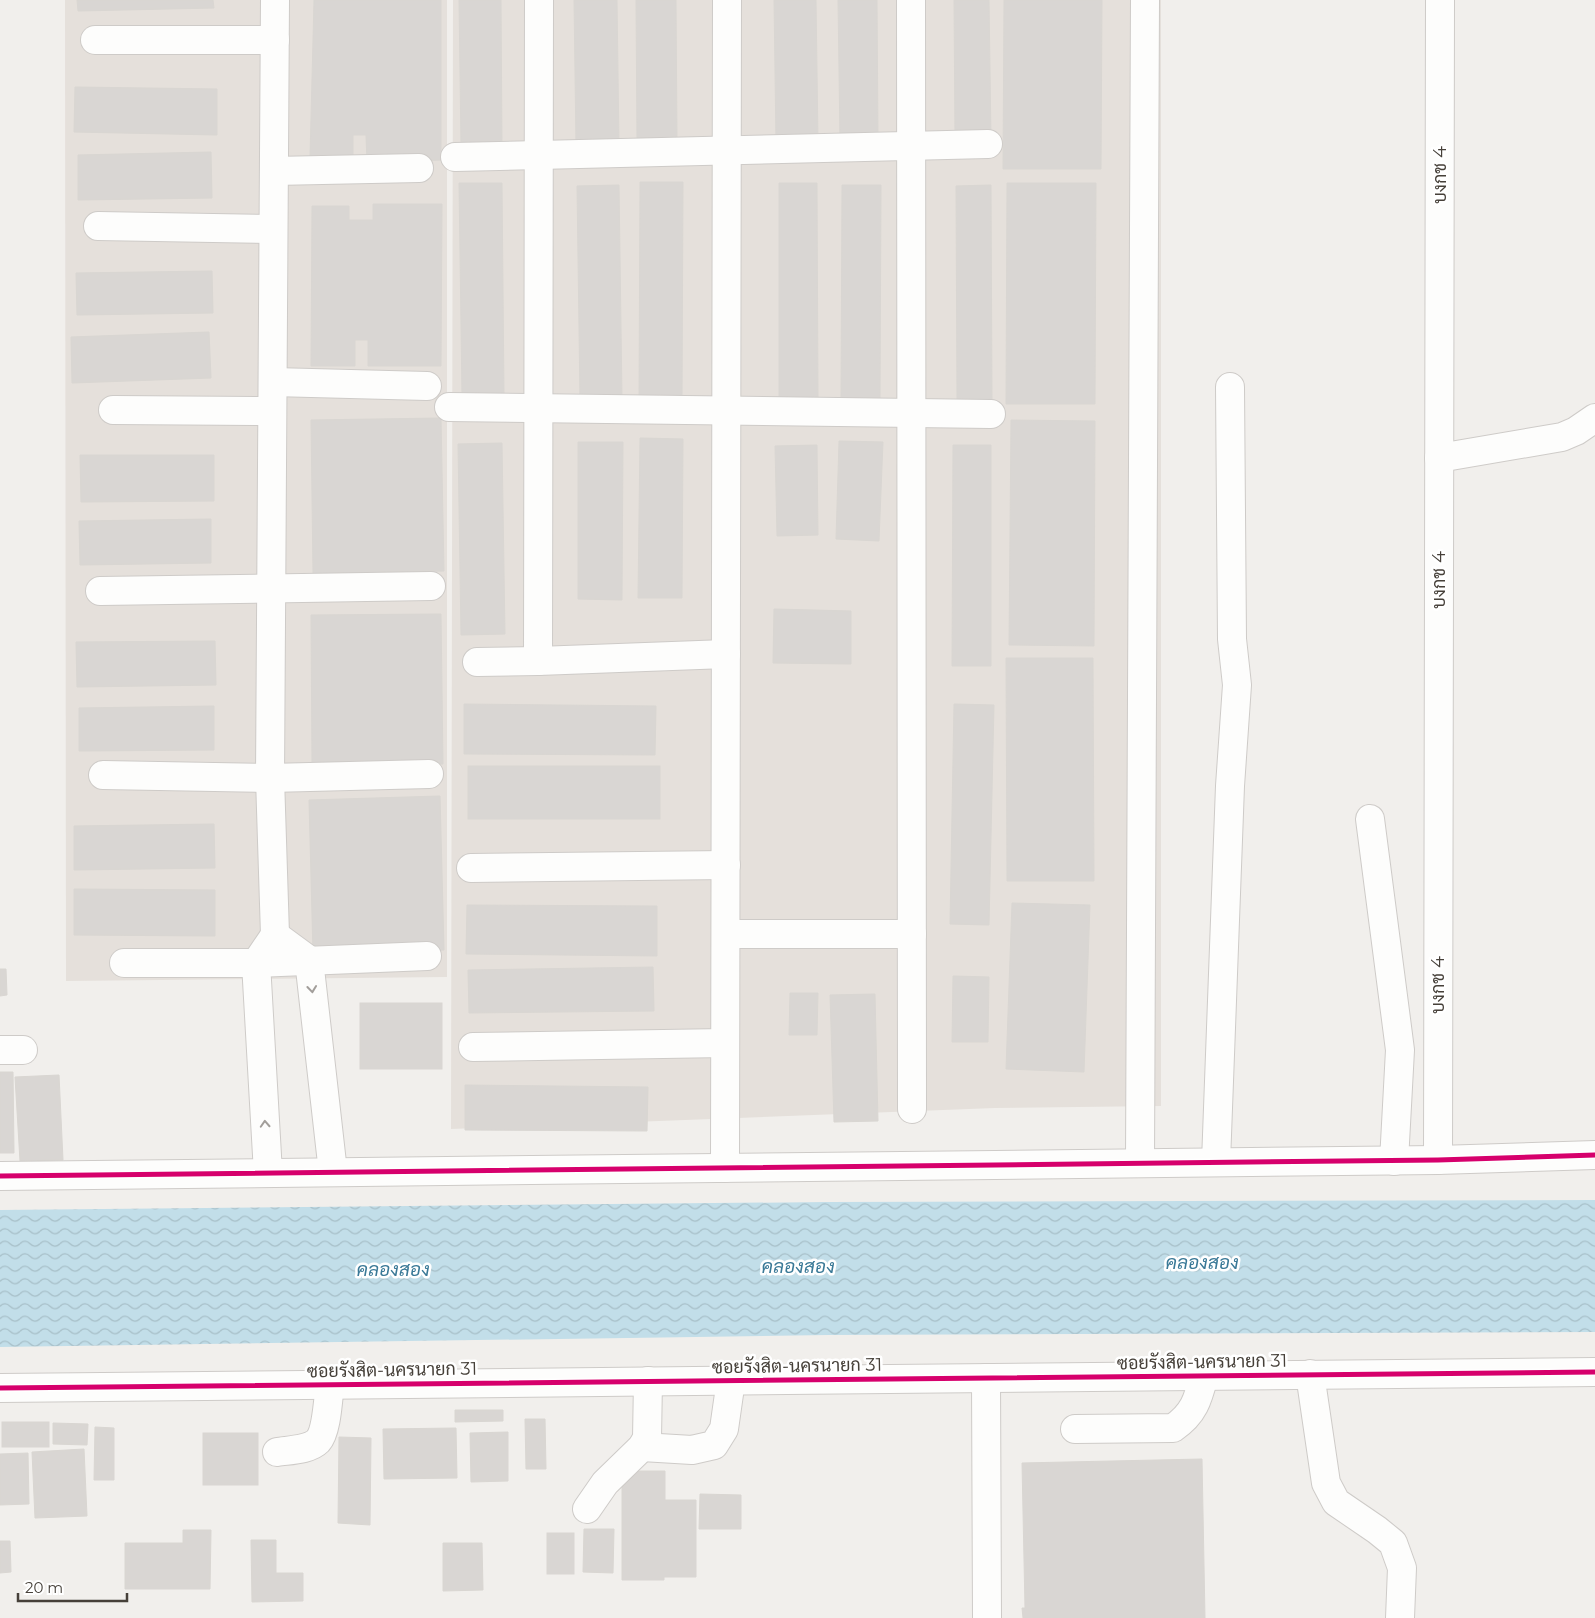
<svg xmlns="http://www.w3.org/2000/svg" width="1595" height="1618" font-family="Montserrat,Sarabun,sans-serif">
  <defs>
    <pattern id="water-waves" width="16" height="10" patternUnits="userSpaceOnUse" patternTransform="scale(1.25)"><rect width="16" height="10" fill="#c2dee9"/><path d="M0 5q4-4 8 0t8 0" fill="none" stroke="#a8c0c9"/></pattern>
  </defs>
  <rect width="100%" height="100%" fill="#f1efec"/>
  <g fill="#e5e0db">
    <path d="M65,0H447V977L66,981Z"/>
    <path d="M453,0H1161V1106L995,1108L451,1129Z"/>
  </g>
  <path fill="url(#water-waves)" d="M1595,1200V1332L829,1335L0,1347V1210L828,1202Z"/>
  <g fill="#d9d6d3" stroke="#d9d6d2">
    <path d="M77,0H213L214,8L78,11Z"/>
    <path d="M314,0H441V160L367,162L366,135H353V161L310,157Z"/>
    <path d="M459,0H501L502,147H461Z"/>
    <path d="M574,0H617L619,145L576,146Z"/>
    <path d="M636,0H676L677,143H637Z"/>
    <path d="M774,0H816L818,142L776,143Z"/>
    <path d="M838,0H877L878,140L840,141Z"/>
    <path d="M954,0H989L991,140H955Z"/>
    <path d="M1004,0H1102L1101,169H1003Z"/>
    <path d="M75,87L217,89V135L74,132Z"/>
    <path d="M211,152L212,198L78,200V155Z"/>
    <path d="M640,182H683L682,403H639Z"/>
    <path d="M459,183H502L504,396L462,397Z"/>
    <path d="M779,183H817L818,400H779Z"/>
    <path d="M1007,183H1096L1095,404H1006Z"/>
    <path d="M619,185L622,399L580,400L577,186Z"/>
    <path d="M842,185H881L880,400H841Z"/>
    <path d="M991,185L992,402H957L956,186Z"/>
    <path d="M373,204H442L441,366H368V340H355V366H311L312,206H349V220H373Z"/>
    <path d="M212,271L213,313L77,315L76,273Z"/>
    <path d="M209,332L211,378L72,383L71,337Z"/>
    <path d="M441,418L444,571L313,574L311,420Z"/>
    <path d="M1011,420L1095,421L1094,646L1009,645Z"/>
    <path d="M640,438L683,439L682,598H638Z"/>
    <path d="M839,441L883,442L879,541L836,539Z"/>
    <path d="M578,442H623L622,600L578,599Z"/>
    <path d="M502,443L505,634L461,635L458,444Z"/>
    <path d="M817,445L818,535L777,536L775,446Z"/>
    <path d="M953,445H991V666H952Z"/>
    <path d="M80,455H214V501L81,502Z"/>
    <path d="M211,519V563L80,565L79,521Z"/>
    <path d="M774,609L851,611V664L773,663Z"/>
    <path d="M441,614L443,764L312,765L311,615Z"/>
    <path d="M215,641L216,685L77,687L76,642Z"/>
    <path d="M1006,658H1093L1094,881H1007Z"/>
    <path d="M464,704L656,706L655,755L464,754Z"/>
    <path d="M954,704L994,705L989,925L950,924Z"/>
    <path d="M214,706V750L79,751V708Z"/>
    <rect x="468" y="766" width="192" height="53"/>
    <path d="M440,796L444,950L313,953L309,800Z"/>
    <path d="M214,824L215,868L74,870V826Z"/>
    <path d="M74,889L215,890V936L74,935Z"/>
    <path d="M1012,903L1090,905L1084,1072L1006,1069Z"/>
    <path d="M467,905L657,906V956L466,954Z"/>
    <path d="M653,967L654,1011L469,1013L468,970Z"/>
    <path d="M0,969H6L7,995L0,996Z"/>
    <path d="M953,976L989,977L988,1042H952Z"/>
    <path d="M790,993H818L817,1035H789Z"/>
    <path d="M875,994L878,1121L834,1122L830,995Z"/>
    <rect x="360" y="1003" width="82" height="66"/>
    <path d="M0,1072H13L14,1153H0Z"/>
    <path d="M59,1075L63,1160L20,1161L15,1077Z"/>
    <path d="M465,1085L648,1087L647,1131L465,1130Z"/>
    <path d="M455,1410H503V1421L455,1422Z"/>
    <path d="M525,1419H545L546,1469H526Z"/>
    <rect x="2" y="1422" width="47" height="25"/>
    <path d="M53,1423L88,1424L87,1445L53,1444Z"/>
    <path d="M95,1427L114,1428V1480H94Z"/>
    <path d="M456,1428L457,1478L384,1479L383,1429Z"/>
    <path d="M508,1432V1481L471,1482L470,1433Z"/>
    <rect x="203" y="1433" width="55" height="52"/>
    <path d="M339,1437L371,1438L370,1525L338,1523Z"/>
    <path d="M84,1449L87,1516L35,1518L32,1452Z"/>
    <path d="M28,1453L29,1504L0,1505V1454Z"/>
    <path d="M1202,1459L1205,1618H1023L1022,1608H1025L1022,1463Z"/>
    <path d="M622,1471H665V1500H696V1577H664V1580H622Z"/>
    <path d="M700,1494L741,1495V1529H699Z"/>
    <path d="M584,1529H614L613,1573L583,1572Z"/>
    <path d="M183,1530H211L210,1589H125V1543H183Z"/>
    <rect x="547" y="1533" width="27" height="41"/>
    <path d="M251,1540H276V1573H303V1601L252,1602Z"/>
    <path d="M0,1541H10L11,1572L0,1573Z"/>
    <path d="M443,1543H482L483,1590L443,1591Z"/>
  </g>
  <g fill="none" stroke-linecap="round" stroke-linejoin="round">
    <defs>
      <g id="minor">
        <path d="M275,0L270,778L275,935"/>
        <path d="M539,0L538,661L726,654"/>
        <path d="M911,0L912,1109"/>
        <path d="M95,40H275"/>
        <path d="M455,157L988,144"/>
        <path d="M274,171L419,168"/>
        <path d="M98,226L273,229"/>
        <path d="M273,382L427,386"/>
        <path d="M449,407L991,414"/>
        <path d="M113,410L272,411"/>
        <path d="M1439,458L1562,437L1576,431L1595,418"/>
        <path d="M100,591L431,586"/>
        <path d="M477,662L538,661"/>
        <path d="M103,775L270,778L429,774"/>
        <path d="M1370,819L1400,1050L1394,1161"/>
        <path d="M471,868L726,865"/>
        <path d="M726,934H912"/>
        <path d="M124,963H256L427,956"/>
        <path d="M473,1047L725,1043"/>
        <path d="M0,1050H23"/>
        <path d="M1438,1160L1440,0"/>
        <path d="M1216,1162L1230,786L1237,685L1232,639L1230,387"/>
        <path d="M1140,1163L1145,0"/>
        <path d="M725,1168L727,0"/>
        <path d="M268,1173L256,963L275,935L309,960L333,1172"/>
        <path d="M0,1176L1438,1160L1595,1155"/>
        <path d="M1310,1374L1326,1483L1336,1502L1377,1530L1393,1543L1402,1568L1400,1618"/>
        <path d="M986,1378L987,1618"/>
        <path d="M0,1388L1595,1372"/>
        <path d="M1075,1429L1173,1428C1194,1414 1198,1399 1204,1376"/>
        <path d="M642,1447L692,1450L714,1445L724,1429L731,1380"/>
        <path d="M277,1452C289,1450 309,1450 318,1441C327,1431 328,1398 330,1384"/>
        <path d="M587,1509L605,1483L642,1447L647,1438L648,1381"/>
      </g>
    </defs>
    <use href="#minor" stroke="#cecbc8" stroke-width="30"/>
    <use href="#minor" stroke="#fdfdfc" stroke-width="28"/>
    <defs>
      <g id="cycleway">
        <path d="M0,1176L1438,1160L1595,1155"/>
        <path d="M0,1388L1595,1372"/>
      </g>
    </defs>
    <use href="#cycleway" stroke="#fff" stroke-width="8"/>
    <use href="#cycleway" stroke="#d6006c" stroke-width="5"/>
  </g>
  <defs><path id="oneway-chevron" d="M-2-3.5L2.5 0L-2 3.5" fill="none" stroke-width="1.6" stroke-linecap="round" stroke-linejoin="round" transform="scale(1.25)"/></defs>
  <g stroke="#a29e9a">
    <use href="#oneway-chevron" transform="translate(312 989) rotate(84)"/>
    <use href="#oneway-chevron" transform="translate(265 1124) rotate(-93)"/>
  </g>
  <g text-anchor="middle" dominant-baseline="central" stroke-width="5" stroke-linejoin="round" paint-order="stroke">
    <g font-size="18" fill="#464039" stroke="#fff">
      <text transform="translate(1440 175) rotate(-90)">บงกช 4</text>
      <text transform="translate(1439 580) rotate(-90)">บงกช 4</text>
      <text transform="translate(1438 985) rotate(-90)">บงกช 4</text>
      <text transform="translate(1202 1362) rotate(-1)">ซอยรังสิต-นครนายก 31</text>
      <text transform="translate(797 1366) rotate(-1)">ซอยรังสิต-นครนายก 31</text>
      <text transform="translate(392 1370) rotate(-1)">ซอยรังสิต-นครนายก 31</text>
    </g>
    <g font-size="19" font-style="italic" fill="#3a7997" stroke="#fff">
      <text x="1202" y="1262">คลองสอง</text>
      <text x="798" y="1266">คลองสอง</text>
      <text x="393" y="1269">คลองสอง</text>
    </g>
  </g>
  <path d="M18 1593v8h109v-8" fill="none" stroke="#464039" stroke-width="2.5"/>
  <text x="25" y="1593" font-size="15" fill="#464039" stroke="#ffffff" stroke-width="4" paint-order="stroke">20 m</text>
</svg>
